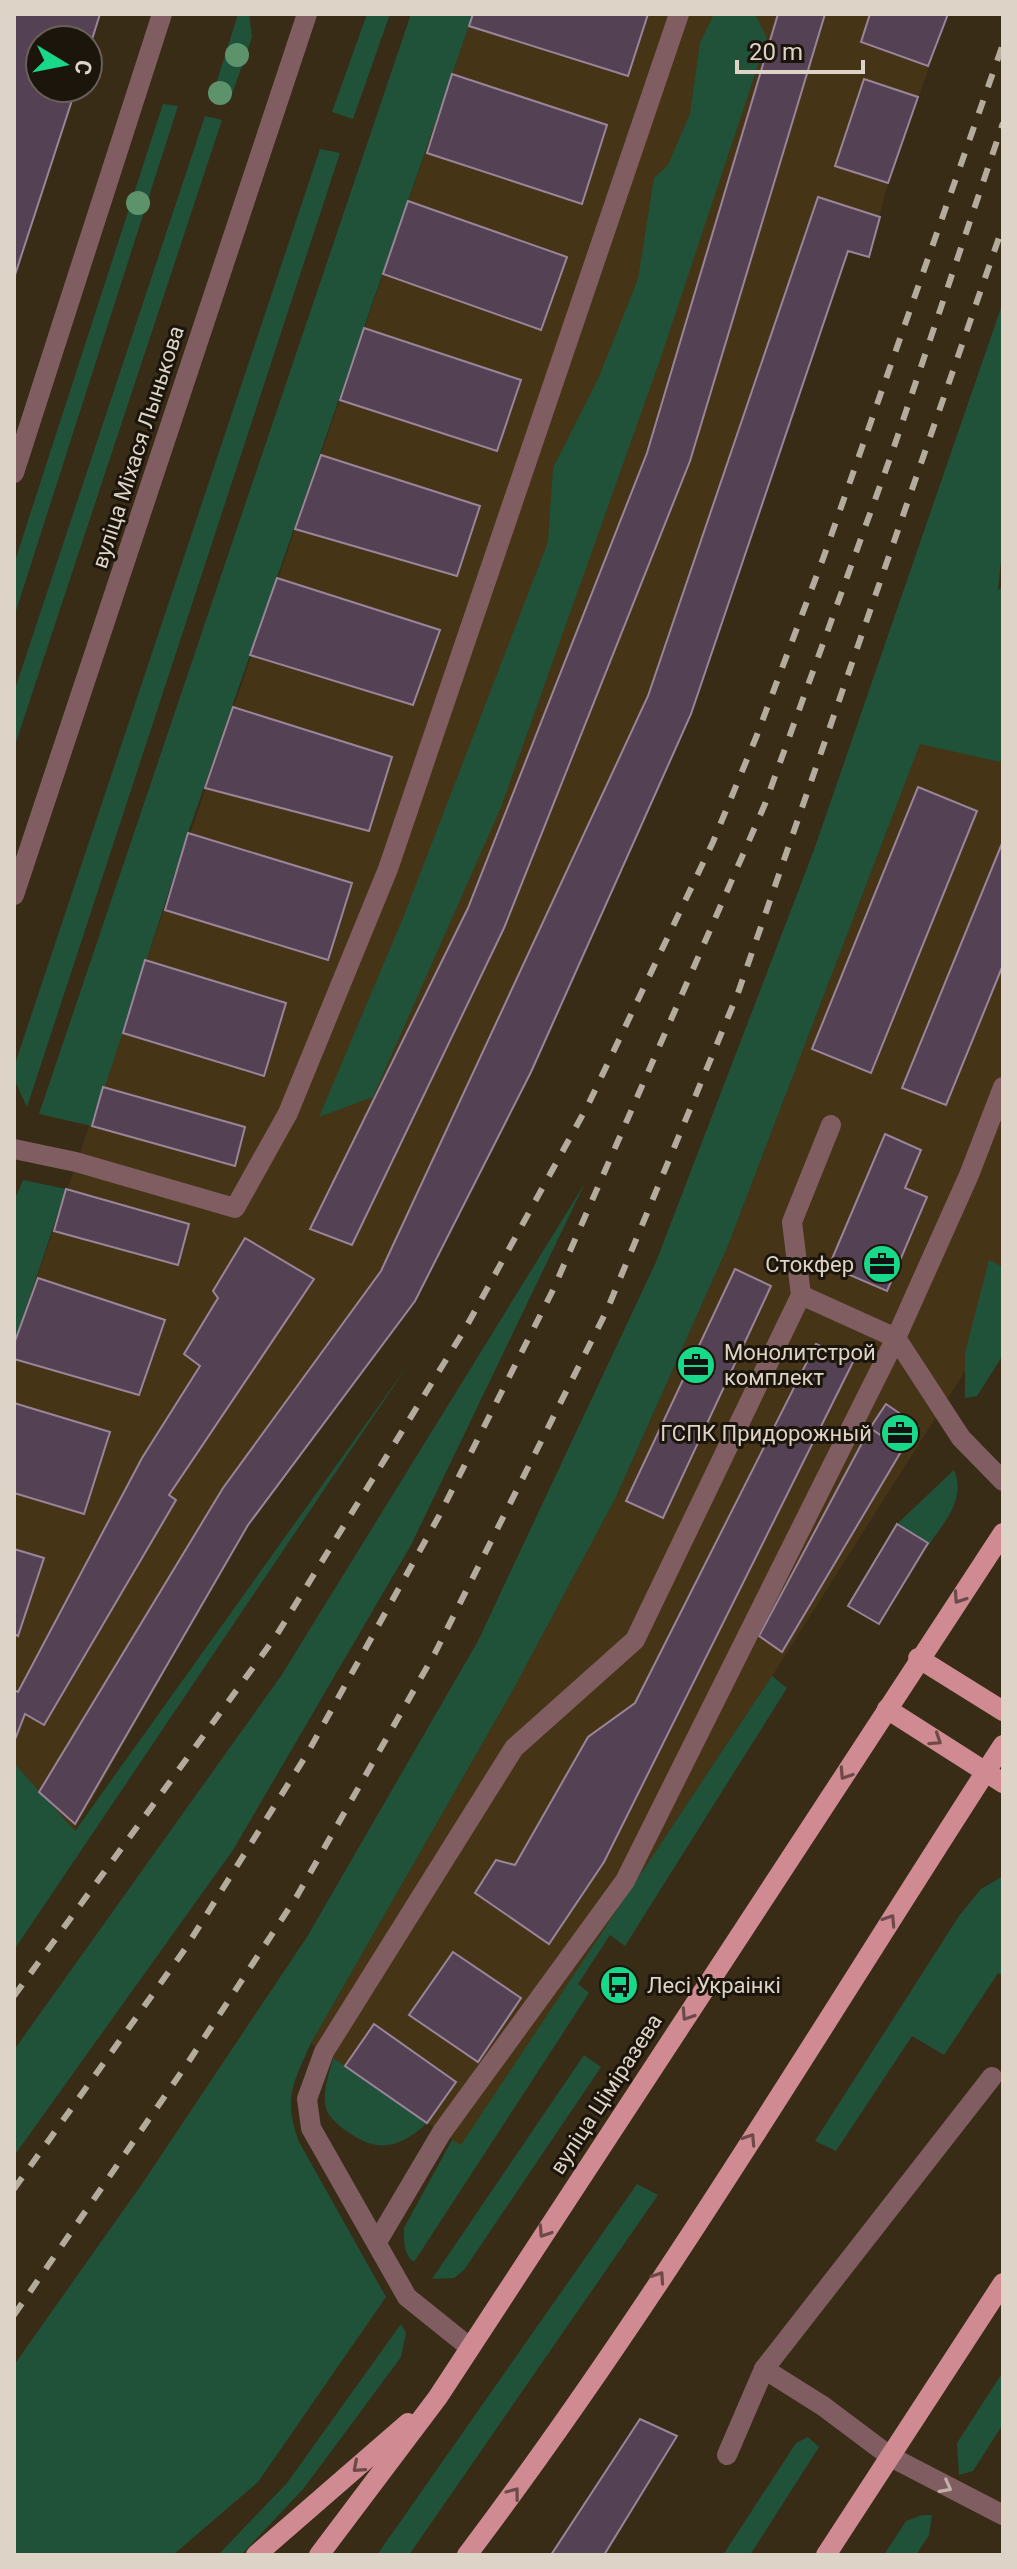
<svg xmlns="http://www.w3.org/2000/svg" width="1017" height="2569" font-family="Roboto,sans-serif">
  <rect width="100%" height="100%" fill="#392c16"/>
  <g fill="#463417">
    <path d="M473,14H948L888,183L869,257L848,252L691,714L531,1072L415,1301L248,1525L74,1831L14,1763V1344Z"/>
    <path d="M920,743L999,762L1003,754V1311L772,1676L461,2146L311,2043L513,1690L615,1499L727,1248Z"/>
  </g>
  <g fill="#1f5239">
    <path d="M238,14H249L252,37L230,100L213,94Z"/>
    <path d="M367,14H390L353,119L332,112Z"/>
    <path d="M411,14H473L188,833L92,1126L39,1114Z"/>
    <path d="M714,14H755L767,38L660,360L501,807L373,1097L319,1117L403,918L548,542L553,468L598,379L638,279L654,178L668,165L690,114L700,43Z"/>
    <path d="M163,104L178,106L14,617V564Z"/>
    <path d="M205,116L222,120L14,748V692Z"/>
    <path d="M320,149L340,153L27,1107L14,1079V1067Z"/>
    <path d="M1003,302V541L998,590L1003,587V754L1000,762L920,744L727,1248L615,1499L513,1690L311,2043C293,2083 283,2099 299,2142L386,2297L258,2482L173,2555H14V2365L142,2184L307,1937L478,1641L656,1262L814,850Z"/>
    <path d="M23,1180L66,1189L14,1344V1201Z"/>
    <path d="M585,1183L411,1545L233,1850L14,2156V2050L281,1676Z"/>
    <path d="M989,1260L1003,1267V1355L977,1396L965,1398V1353Z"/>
    <path d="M408,1365L14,1950V1763L75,1831Z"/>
    <path d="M954,1470C967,1501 942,1524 926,1549L928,1542L897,1524Z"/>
    <path d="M772,1676L787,1688L625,1946L610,1935L578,1984L589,1993L414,2262C403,2254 404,2240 404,2228L452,2140L461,2145Z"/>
    <path d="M1003,1876V1976L998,1973L944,2055L912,2036L836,2151L815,2141L959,1916L981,1889Z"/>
    <path d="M584,2055L601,2067L464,2270L454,2278L432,2279Z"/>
    <path d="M333,2058L345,2066L427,2123C402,2146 380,2154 351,2134C343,2129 333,2121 328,2113C320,2096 329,2075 333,2058Z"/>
    <path d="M637,2184L658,2195L409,2555H377Z"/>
    <path d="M401,2324L406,2333L401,2357L304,2488L241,2555H218L287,2483Z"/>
    <path d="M1003,2372V2424L973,2471L959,2475L957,2443Z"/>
    <path d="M808,2437L819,2447L750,2555H723L796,2443Z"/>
    <path d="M922,2515H932L929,2535L916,2555H884L906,2521Z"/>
  </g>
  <g fill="#544154" stroke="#9a8499" stroke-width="2">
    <path d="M14,14H100L88,52V40H40V88H76L14,278Z"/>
    <path d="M473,14H648L628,76L469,26Z"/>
    <path d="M778,14H825L690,461L504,928L352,1245L310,1229L468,908L647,453Z"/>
    <path d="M870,14H948L928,66L861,42Z"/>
    <path d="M452,74L607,125L582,204L427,153Z"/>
    <path d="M864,79L918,97L888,183L835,166Z"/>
    <path d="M818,197L880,217L869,257L848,251L691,714L531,1072L415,1301L248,1525L75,1824L39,1792L223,1488L381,1271L648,696Z"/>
    <path d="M408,201L567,257L541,330L383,274Z"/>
    <path d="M364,328L521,380L497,451L340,400Z"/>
    <path d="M321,455L480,506L457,576L295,529Z"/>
    <path d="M277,578L440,630L413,705L250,655Z"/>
    <path d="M233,707L392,757L369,831L205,788Z"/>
    <path d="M918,787L977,811L871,1073L812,1049Z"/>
    <path d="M188,833L352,883L328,960L165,910Z"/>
    <path d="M1003,841V965L946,1105L902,1088Z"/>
    <path d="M145,960L286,1003L264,1076L123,1033Z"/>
    <path d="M103,1087L245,1127L235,1166L92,1126Z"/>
    <path d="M885,1134L921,1150L905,1188L927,1197L887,1291L829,1266Z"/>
    <path d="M66,1189L189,1224L178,1265L54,1231Z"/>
    <path d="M245,1238L314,1279L169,1495L176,1500L44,1725L25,1714L14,1742V1690L18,1692L142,1458L200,1366L184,1354L218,1298L213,1291Z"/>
    <path d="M735,1269L771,1286L663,1518L626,1501Z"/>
    <path d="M38,1278L165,1320L139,1395L14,1359V1344Z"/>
    <path d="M816,1344L854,1360L604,1862L549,1944L475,1893L496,1860L515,1865L588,1737L635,1703Z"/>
    <path d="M14,1403L110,1432L84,1514L14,1493Z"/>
    <path d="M886,1404L918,1426L902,1450L870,1428Z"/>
    <path d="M870,1428L902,1450L782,1652L759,1636Z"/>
    <path d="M897,1524L928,1543L879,1624L848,1606Z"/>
    <path d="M14,1549L44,1558L18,1636L14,1634Z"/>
    <path d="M453,1952L521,1998L478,2062L409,2015Z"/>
    <path d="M374,2024L456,2082L427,2123L345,2066Z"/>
    <path d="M640,2419L677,2436L604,2555H551Z"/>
  </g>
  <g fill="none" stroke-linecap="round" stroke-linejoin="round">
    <g stroke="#7f5d60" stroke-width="20">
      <path d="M14,473L162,14"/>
      <path d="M14,895L307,14"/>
      <path d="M1003,1087L969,1175L896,1338L961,1438L1003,1481"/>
      <path d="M14,1149L76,1162L235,1208L288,1113L388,869L679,14"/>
      <path d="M377,2242L442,2132L625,1881L896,1338L801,1295"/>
      <path d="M468,2346L407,2297L311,2128L307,2099L324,2052L514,1748L635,1640L801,1295L792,1222L831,1125"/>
      <path d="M764,2369L992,2077"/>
      <path d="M727,2455L764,2369L823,2406L891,2457L1003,2515"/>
    </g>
    <g stroke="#cf8a92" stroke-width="20">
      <path d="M918,1658L1003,1711"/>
      <path d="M887,1709L1003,1783"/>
      <path d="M256,2555L408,2423"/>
      <path d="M319,2555L438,2397L1003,1533"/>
      <path d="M467,2555C662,2297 827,2016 1003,1745"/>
      <path d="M826,2555L1003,2283"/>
    </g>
    <g stroke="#b5ab9c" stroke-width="6" stroke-dasharray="14 14" stroke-linecap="butt">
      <path d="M14,1996L276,1636L465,1329L588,1105L713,842L757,735L824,556L1003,44"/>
      <path d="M14,2189L185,1949L307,1754L439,1516L553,1290L765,804L893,450L1003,123"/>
      <path d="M14,2315L189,2061L297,1896L435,1653L607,1310L738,993L1003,226"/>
    </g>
  </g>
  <g fill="#5d936a">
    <circle cx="237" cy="55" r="12"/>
    <circle cx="220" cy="93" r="12"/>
    <circle cx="138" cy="203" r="12"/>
  </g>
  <defs><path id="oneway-chevron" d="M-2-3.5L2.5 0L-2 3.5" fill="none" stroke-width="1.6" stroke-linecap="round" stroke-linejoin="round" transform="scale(2)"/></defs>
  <g stroke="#6d4a48">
    <use href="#oneway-chevron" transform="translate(959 1598) rotate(124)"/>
    <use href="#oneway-chevron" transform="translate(936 1740) rotate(33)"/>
    <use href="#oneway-chevron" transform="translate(845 1774) rotate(123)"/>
    <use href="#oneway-chevron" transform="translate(890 1920) rotate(-57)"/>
    <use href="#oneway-chevron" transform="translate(687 2015) rotate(123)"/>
    <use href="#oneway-chevron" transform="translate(750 2139) rotate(-57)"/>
    <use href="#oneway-chevron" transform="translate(544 2232) rotate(123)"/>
    <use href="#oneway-chevron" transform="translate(659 2277) rotate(-56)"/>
    <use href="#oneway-chevron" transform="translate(358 2467) rotate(139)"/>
    <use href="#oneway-chevron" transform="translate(514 2493) rotate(-53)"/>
  </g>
  <use stroke="#c1b0a8" href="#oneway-chevron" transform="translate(946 2487) rotate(28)"/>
  <defs>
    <symbol id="office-disc" viewBox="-11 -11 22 22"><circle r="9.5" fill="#18d989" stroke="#1c150c"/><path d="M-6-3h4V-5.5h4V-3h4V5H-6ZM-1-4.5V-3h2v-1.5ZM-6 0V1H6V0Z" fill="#111"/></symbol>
    <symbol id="bus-disc" viewBox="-11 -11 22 22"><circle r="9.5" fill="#18d989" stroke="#1c150c"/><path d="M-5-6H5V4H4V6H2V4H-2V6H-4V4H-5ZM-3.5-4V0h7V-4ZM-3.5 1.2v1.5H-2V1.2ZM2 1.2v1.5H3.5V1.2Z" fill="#111"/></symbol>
  </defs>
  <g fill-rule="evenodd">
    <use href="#office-disc" x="860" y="1242" width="44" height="44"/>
    <use href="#office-disc" x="674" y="1343" width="44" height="44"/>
    <use href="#office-disc" x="878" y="1411" width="44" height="44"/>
    <use href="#bus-disc" x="597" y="1963" width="44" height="44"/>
  </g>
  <g text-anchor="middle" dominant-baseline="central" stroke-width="6" stroke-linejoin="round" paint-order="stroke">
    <g font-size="22" fill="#ddd4c7" stroke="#1c150c">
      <text transform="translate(138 447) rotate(-72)">вуліца Міхася Лынькова</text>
      <text transform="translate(606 2094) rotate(-57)">вуліца Ціміразева</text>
    </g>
    <g font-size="22" fill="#ddd4c7" stroke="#1c150c" text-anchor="end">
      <text x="854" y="1264">Стокфер</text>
      <text x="724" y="1352" text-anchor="start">Монолитстрой<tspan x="724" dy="25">комплект</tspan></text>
      <text x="872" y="1433">ГСПК Придорожный</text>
      <text x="647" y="1985" text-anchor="start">Лесі Украінкі</text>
    </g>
  </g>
  <rect width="1017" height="2569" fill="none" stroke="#ddd4c7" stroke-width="32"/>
  <g transform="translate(64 64) rotate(100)"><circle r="38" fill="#1c150c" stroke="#696157" stroke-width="2"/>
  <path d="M0-6L14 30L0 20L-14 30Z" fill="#18d989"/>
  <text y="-12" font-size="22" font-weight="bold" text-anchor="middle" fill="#ddd4c7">С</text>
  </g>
  <path d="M737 60v12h126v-12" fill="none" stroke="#ddd4c7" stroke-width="4"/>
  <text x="749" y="60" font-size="24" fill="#ddd4c7" stroke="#1c150c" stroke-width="6" paint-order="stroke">20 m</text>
</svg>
